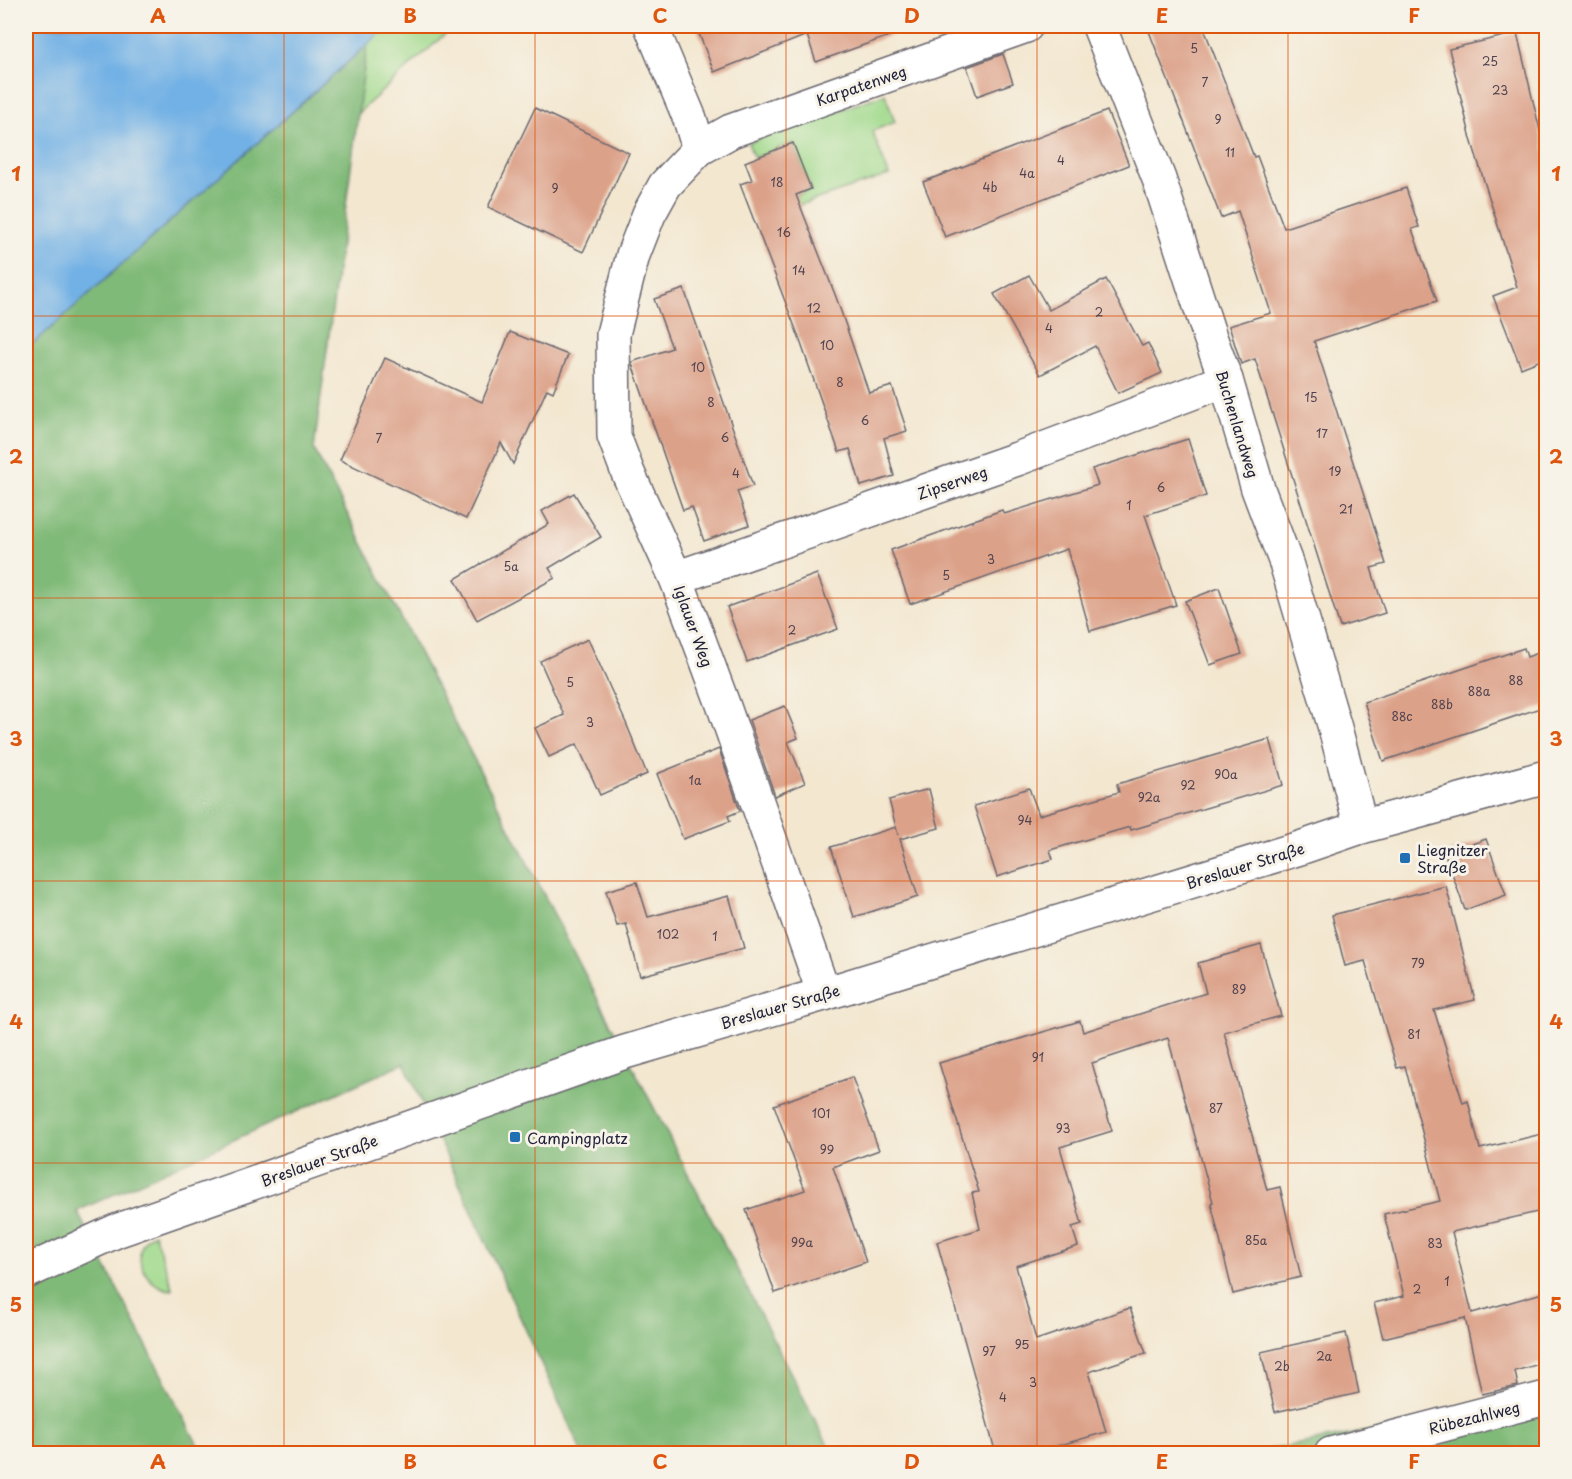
<svg xmlns="http://www.w3.org/2000/svg" width="1572" height="1479" font-family="'Playpen Sans',sans-serif">
  <rect width="100%" height="100%" fill="#f7f3e8"/>
  <filter id="ink" filterUnits="userSpaceOnUse"><feTurbulence type="fractalNoise" baseFrequency=".0167" numOctaves="2"/><feDisplacementMap in="SourceGraphic" scale="12" xChannelSelector="R" yChannelSelector="G"/><feConvolveMatrix kernelMatrix="1 2 1 2 8 2 1 2 1" color-interpolation-filters="sRGB"/></filter>
  <filter id="wash" filterUnits="userSpaceOnUse"><feTurbulence type="fractalNoise" baseFrequency=".008" numOctaves="4" result="noise"/><feDisplacementMap in="SourceGraphic" scale="24" xChannelSelector="R" yChannelSelector="G"/><feGaussianBlur stdDeviation="1.35" result="paint"/><feColorMatrix in="noise" values="0 0 0 0 0 0 0 0 0 0 0 0 0 0 0 0 0 1.4 0 .05"/><feComposite in="paint" operator="in"/></filter>
  <g filter="url(#wash)">
    <rect width="100%" height="100%" fill="#f3e7d0"/>
    <g fill="#a1da8d" stroke="#627e64" stroke-width="1.5">
      <path d="M388,26H454L358,113L367,45Z"/>
      <path d="M885,94L895,122L872,131L889,175L799,205L795,196L811,189L793,143L754,158L748,143Z"/>
      <path d="M154,1233L173,1290C145,1289 125,1249 154,1233Z"/>
    </g>
    <g fill="#80ba78" stroke="#516e5a" stroke-width="1.5">
      <path d="M367,45L314,449L832,1453H582L404,1063L77,1211L202,1453H26V350Z"/>
      <path d="M1546,1399V1453L1245,1454L1534,1401Z"/>
    </g>
    <path fill="#72b1e5" stroke="#4a6a90" stroke-width="1.5" d="M26,26H388L26,350Z"/>
    <g id="blocks">
      <g fill="#dca189">
        <path d="M696,26H905L906,30L816,62L807,35L714,72Z"/>
        <path d="M1147,26H1203L1254,157L1257,156L1284,228L1406,188L1419,227L1412,229L1437,301L1314,341L1386,564L1371,568L1385,613L1340,627L1255,359L1241,364L1229,326L1271,313L1238,211L1221,218Z"/>
        <path d="M1517,33L1546,156V358L1521,368L1493,296L1517,287L1471,139L1449,49Z"/>
        <path d="M1003,54L1013,83L977,96L967,67Z"/>
        <path d="M535,108L629,153L583,252L488,207Z"/>
        <path d="M1107,111L1129,165L945,237L923,182Z"/>
        <path d="M793,143L811,189L796,195L836,297L869,393L892,386L907,431L884,438L894,476L861,486L850,449L839,452L798,335L740,184L752,180L745,162Z"/>
        <path d="M1029,275L1049,310L1106,279L1142,346L1148,343L1162,373L1118,393L1095,346L1040,375L994,294Z"/>
        <path d="M684,289L753,486L737,491L749,525L704,541L692,507L683,510L632,364V362L672,348L654,299Z"/>
        <path d="M510,332L568,355L553,392L547,389L513,464L501,443L466,519L340,460L385,358L482,402Z"/>
        <path d="M1188,439L1206,496L1145,515L1176,605L1090,631L1067,549L910,604L891,550L1002,510L1004,514L1098,485L1092,469Z"/>
        <path d="M574,493L601,537L549,568L555,578L477,620L455,579L549,524L542,511Z"/>
        <path d="M817,574L838,629L747,662L727,607Z"/>
        <path d="M1219,588L1242,654L1210,665L1185,601Z"/>
        <path d="M588,639L626,723L647,774L600,795L577,744L549,757L535,728L564,715L540,661Z"/>
        <path d="M1524,648L1527,657L1546,650V706L1383,761L1364,702Z"/>
        <path d="M785,706L798,738L788,742L805,783L775,796L749,720Z"/>
        <path d="M1270,739L1283,785L1131,830L1130,827L1050,850L1053,859L997,877L974,806L1029,788L1039,815L1119,792L1117,784Z"/>
        <path d="M719,749L740,811L728,816L730,821L683,839L657,774Z"/>
        <path d="M929,789L939,828L900,839L918,897L854,917L831,847L896,827L898,835L889,800Z"/>
        <path d="M1486,839L1506,895L1465,910L1445,854Z"/>
        <path d="M637,882L648,917L729,896L744,948L640,976L626,924L617,926L606,891Z"/>
        <path d="M1446,886L1475,1000L1434,1010L1463,1103L1468,1101L1480,1149L1546,1133V1210L1452,1232L1472,1313L1546,1292V1362L1515,1371L1518,1386L1482,1394L1465,1318L1383,1338L1374,1303L1404,1296L1384,1214L1440,1201L1405,1066L1397,1068L1365,961L1345,966L1332,915Z"/>
        <path d="M1261,945L1281,1016L1224,1032L1267,1190L1280,1187L1301,1277L1233,1294L1211,1203L1213,1202L1168,1038L1092,1063L1112,1131L1060,1147L1082,1224L1072,1227L1078,1246L1016,1266L1036,1340L1130,1308L1146,1353L1089,1372L1106,1432L1029,1454H996L937,1242L980,1229L972,1193L979,1192L939,1063L1080,1021L1083,1032L1206,993L1198,963Z"/>
        <path d="M852,1077L879,1150L833,1167L866,1262L775,1293L746,1210L805,1190L774,1105Z"/>
        <path d="M1346,1333L1359,1393L1275,1412L1261,1352Z"/>
      </g>
    </g>
  </g>
  <g filter="url(#ink)">
    <use href="#blocks" fill-opacity="0" stroke="#6b676f" stroke-width="1.5"/>
    <g fill="none" stroke-linecap="round" stroke-linejoin="round">
      <defs>
        <g id="street">
          <path d="M651,26L690,119L699,149"/>
          <path d="M1099,26L1159,179L1210,337L1226,380L1258,489L1286,563L1335,728L1361,827"/>
          <path d="M676,578L1017,459L1226,380"/>
          <path d="M824,994L724,707L676,578L628,473L614,436L613,334L633,255L649,214L665,185L699,149L731,131L1026,26"/>
          <path d="M26,1272L116,1231L625,1052L824,994L1300,848L1361,827L1546,777"/>
          <path d="M1331,1454L1546,1398"/>
        </g>
      </defs>
      <use href="#street" stroke="#6b676f" stroke-width="36"/>
      <use href="#street" stroke="#fff" stroke-width="33"/>
    </g>
  </g>
  <path fill="none" stroke="#de560e" stroke-width="1.5" stroke-opacity="0.55" d="M284,26V1454M535,26V1454M786,26V1454M1037,26V1454M1288,26V1454M26,316H1546M26,598H1546M26,881H1546M26,1163H1546"/>
  <g fill="#1f6fb2" stroke="#f7f3e8" stroke-width="2">
    <rect x="1399" y="852" width="12" height="12" rx="3"/>
    <rect x="509" y="1131" width="12" height="12" rx="3"/>
  </g>
  <g text-anchor="middle" dominant-baseline="central" stroke-width="6" stroke-linejoin="round" paint-order="stroke">
    <g font-size="12" fill="#50424e">
      <text x="1194" y="48">5</text>
      <text x="1490" y="61">25</text>
      <text x="1205" y="82">7</text>
      <text x="1500" y="90">23</text>
      <text x="1218" y="119">9</text>
      <text x="1230" y="152">11</text>
      <text x="1061" y="160">4</text>
      <text x="1027" y="173">4a</text>
      <text x="777" y="182">18</text>
      <text x="990" y="187">4b</text>
      <text x="555" y="188">9</text>
      <text x="784" y="232">16</text>
      <text x="799" y="270">14</text>
      <text x="814" y="308">12</text>
      <text x="1099" y="312">2</text>
      <text x="1049" y="328">4</text>
      <text x="827" y="345">10</text>
      <text x="698" y="367">10</text>
      <text x="840" y="382">8</text>
      <text x="1311" y="397">15</text>
      <text x="711" y="402">8</text>
      <text x="865" y="420">6</text>
      <text x="1322" y="433">17</text>
      <text x="725" y="437">6</text>
      <text x="379" y="438">7</text>
      <text x="1335" y="471">19</text>
      <text x="736" y="473">4</text>
      <text x="1161" y="487">6</text>
      <text x="1129" y="505">1</text>
      <text x="1346" y="509">21</text>
      <text x="991" y="559">3</text>
      <text x="511" y="566">5a</text>
      <text x="946" y="575">5</text>
      <text x="792" y="630">2</text>
      <text x="1516" y="680">88</text>
      <text x="570" y="682">5</text>
      <text x="1479" y="691">88a</text>
      <text x="1442" y="704">88b</text>
      <text x="1402" y="716">88c</text>
      <text x="590" y="722">3</text>
      <text x="1226" y="774">90a</text>
      <text x="695" y="780">1a</text>
      <text x="1188" y="785">92</text>
      <text x="1149" y="797">92a</text>
      <text x="1025" y="820">94</text>
      <text x="668" y="934">102</text>
      <text x="715" y="936">1</text>
      <text x="1418" y="963">79</text>
      <text x="1239" y="989">89</text>
      <text x="1414" y="1034">81</text>
      <text x="1038" y="1057">91</text>
      <text x="1216" y="1108">87</text>
      <text x="821" y="1113">101</text>
      <text x="1063" y="1128">93</text>
      <text x="827" y="1149">99</text>
      <text x="1256" y="1240">85a</text>
      <text x="802" y="1242">99a</text>
      <text x="1435" y="1243">83</text>
      <text x="1447" y="1281">1</text>
      <text x="1417" y="1289">2</text>
      <text x="1022" y="1344">95</text>
      <text x="989" y="1351">97</text>
      <text x="1324" y="1356">2a</text>
      <text x="1282" y="1366">2b</text>
      <text x="1033" y="1382">3</text>
      <text x="1003" y="1397">4</text>
    </g>
    <g font-size="15" fill="#22223b" stroke="#f7f3e8">
      <text transform="translate(861 85) rotate(-19)">Karpatenweg</text>
      <text transform="translate(1238 424) rotate(73)">Buchenlandweg</text>
      <text transform="translate(952 482) rotate(-19)">Zipserweg</text>
      <text transform="translate(694 626) rotate(70)">Iglauer Weg</text>
      <text transform="translate(1245 865) rotate(-17)">Breslauer Straße</text>
      <text transform="translate(780 1006) rotate(-16)">Breslauer Straße</text>
      <text transform="translate(319 1160) rotate(-20)">Breslauer Straße</text>
      <text transform="translate(1474 1417) rotate(-14)">Rübezahlweg</text>
    </g>
    <g font-size="15" fill="#22223b" stroke="#f7f3e8" text-anchor="start">
      <text x="1417" y="849">Liegnitzer<tspan x="1417" dy="17">Straße</tspan></text>
      <text x="527" y="1137">Campingplatz</text>
    </g>
  </g>
  <rect width="1572" height="1479" fill="none" stroke="#f7f3e8" stroke-width="66"/>
  <rect x="33" y="33" width="1506" height="1413" fill="none" stroke="#de560e" stroke-width="2"/>
  <g font-size="20" text-anchor="middle" font-weight="bold" fill="#de560e">
    <text x="158" y="23">A</text>
    <text x="410" y="23">B</text>
    <text x="660" y="23">C</text>
    <text x="912" y="23">D</text>
    <text x="1162" y="23">E</text>
    <text x="1414" y="23">F</text>
    <text x="16" y="181">1</text>
    <text x="1556" y="181">1</text>
    <text x="16" y="464">2</text>
    <text x="1556" y="464">2</text>
    <text x="16" y="746">3</text>
    <text x="1556" y="746">3</text>
    <text x="16" y="1029">4</text>
    <text x="1556" y="1029">4</text>
    <text x="16" y="1312">5</text>
    <text x="1556" y="1312">5</text>
    <text x="158" y="1469">A</text>
    <text x="410" y="1469">B</text>
    <text x="660" y="1469">C</text>
    <text x="912" y="1469">D</text>
    <text x="1162" y="1469">E</text>
    <text x="1414" y="1469">F</text>
  </g>
</svg>
